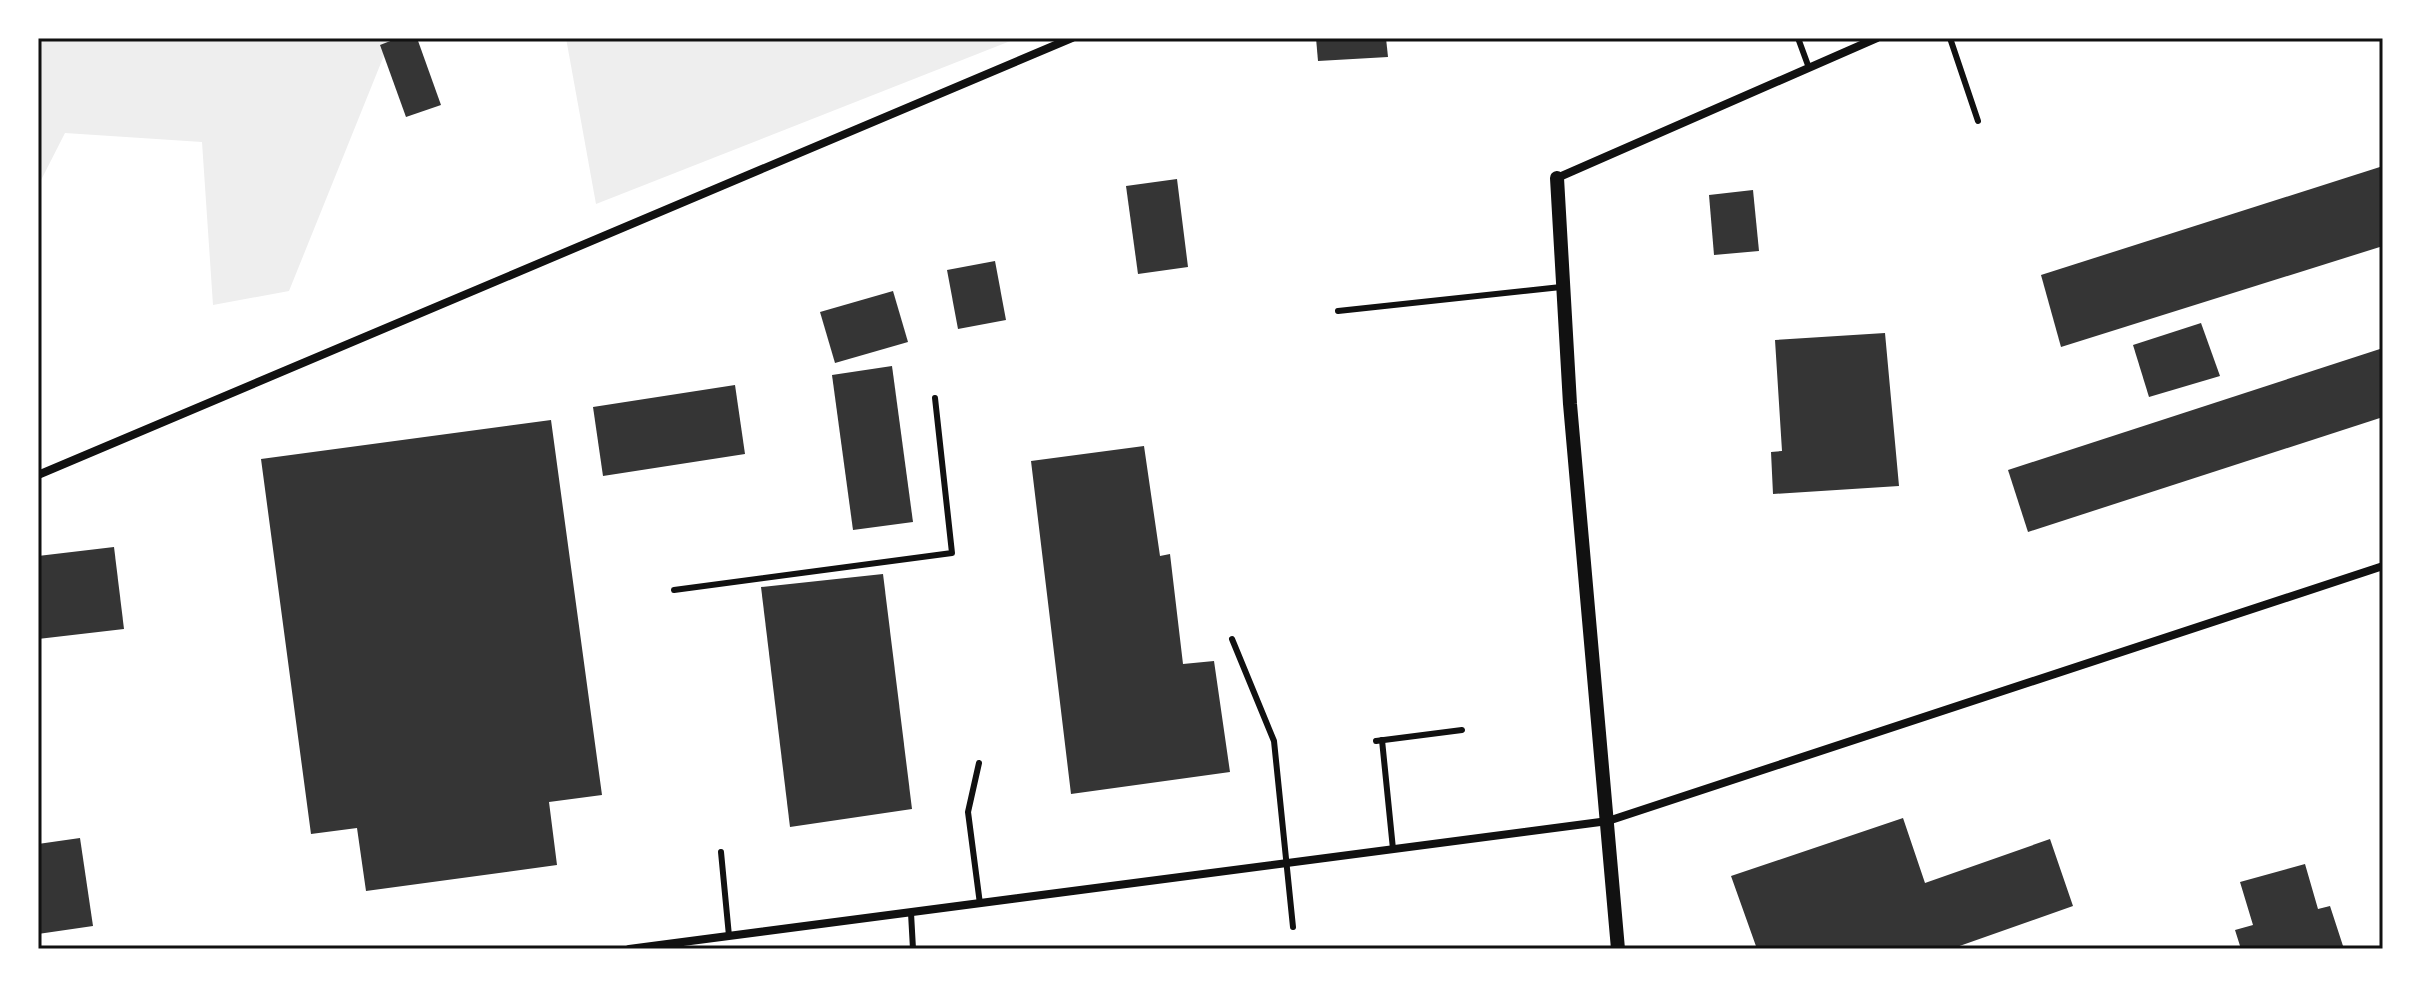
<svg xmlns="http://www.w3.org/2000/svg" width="2421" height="987" font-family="Karla,sans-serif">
  <rect width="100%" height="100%" fill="#fff"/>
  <g fill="#eee">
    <path d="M38,38H391L289,291L213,305L202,142L65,133L38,186Z"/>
    <path d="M566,38H1018L596,204Z"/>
  </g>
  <g fill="#353535">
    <path d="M398,38H417L441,105L406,117L380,45Z"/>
    <path d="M1316,38H1386L1388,57L1318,61Z"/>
    <path d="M2383,166V246L2061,347L2041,275Z"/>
    <path d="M1177,179L1188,267L1138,274L1126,186Z"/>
    <path d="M1753,190L1759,251L1714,255L1709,195Z"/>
    <path d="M995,261L1006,320L958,329L947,270Z"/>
    <path d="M893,291L908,342L835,363L820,312Z"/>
    <path d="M2201,323L2220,376L2149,397L2133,345Z"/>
    <path d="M1885,333L1899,486L1773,494L1771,452L1782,451L1775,340Z"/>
    <path d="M2383,348V417L2028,532L2008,470Z"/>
    <path d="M892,366L913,522L853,530L832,375Z"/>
    <path d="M735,385L745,454L603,476L593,407Z"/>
    <path d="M551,420L602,795L549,802L557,865L366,891L357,828L311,834L261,459Z"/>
    <path d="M1144,446L1160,556L1170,554L1183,664L1214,661L1230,772L1071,794L1031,461Z"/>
    <path d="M114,547L124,629L38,639V556Z"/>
    <path d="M883,574L912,809L790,827L761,587Z"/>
    <path d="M1903,818L1925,883L2050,839L2073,906L1951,949H1757L1731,876Z"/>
    <path d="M80,838L93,926L38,934V844Z"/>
    <path d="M2305,864L2318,909L2330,906L2344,949H2241L2235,930L2253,925L2240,882Z"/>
  </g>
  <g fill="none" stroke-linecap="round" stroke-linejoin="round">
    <g stroke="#111" stroke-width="6">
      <path d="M1798,38L1809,68"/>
      <path d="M1950,38L1978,121"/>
      <path d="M1338,311L1561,287"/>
      <path d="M674,590L952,553L935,398"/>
      <path d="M1232,639L1274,741L1293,927"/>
      <path d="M1382,740L1393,849"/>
      <path d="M1376,741L1462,730"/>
      <path d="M979,763L968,812L980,904"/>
      <path d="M721,852L729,936"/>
      <path d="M911,913L913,949"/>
    </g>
    <g stroke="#111" stroke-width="8">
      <path d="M1557,178L1877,38"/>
      <path d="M38,475L1072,38"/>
      <path d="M629,949L1608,821L2383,566"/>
    </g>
    <path stroke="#111" stroke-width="14" d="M1557,178L1570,404L1618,949"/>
  </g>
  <rect width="2421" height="987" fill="none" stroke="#ffffff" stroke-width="80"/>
  <rect x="40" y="40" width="2341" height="907" fill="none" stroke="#111" stroke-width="3"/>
</svg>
